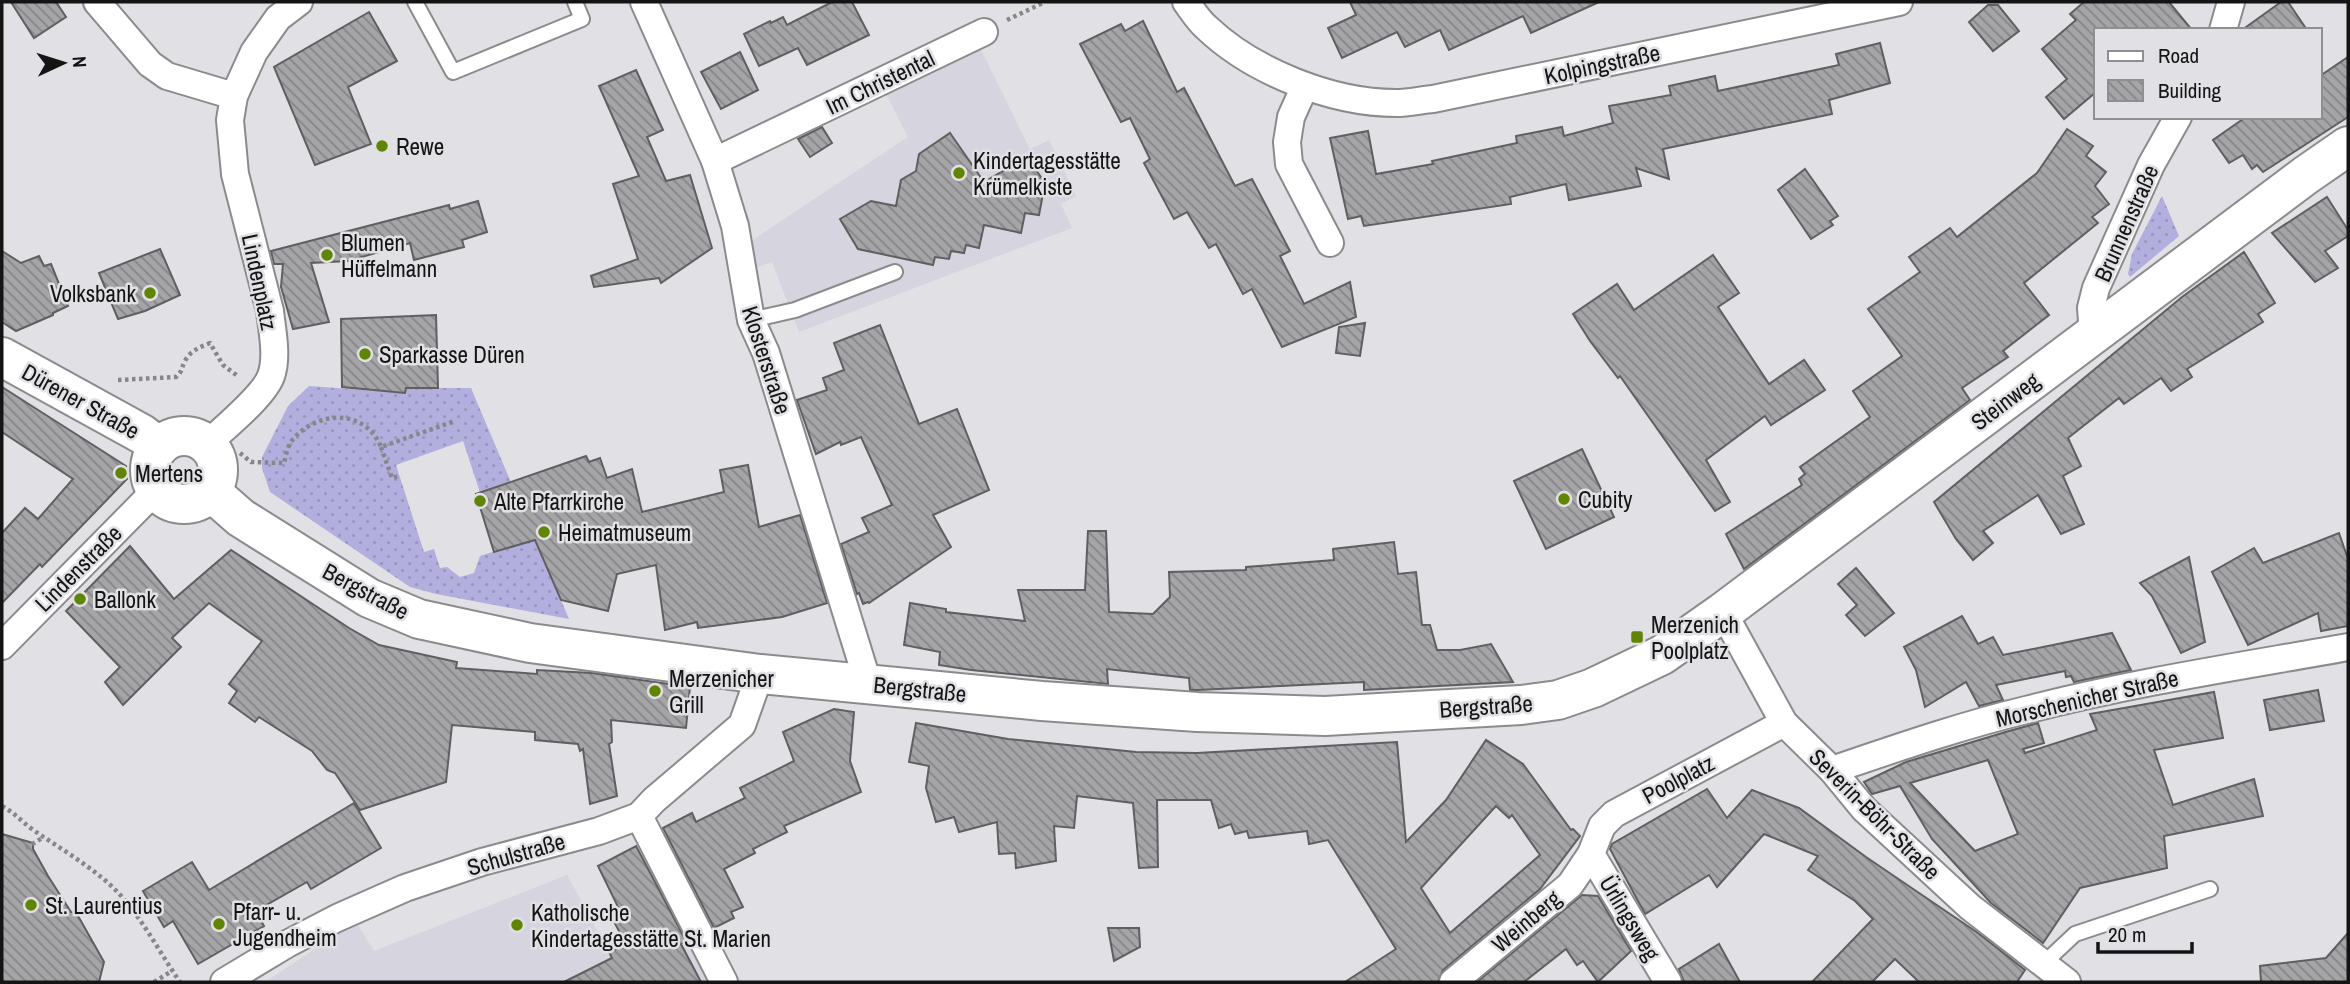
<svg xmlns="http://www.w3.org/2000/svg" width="2350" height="984" font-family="'Archivo Narrow',sans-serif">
  <defs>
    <pattern id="grass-dots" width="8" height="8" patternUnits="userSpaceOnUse" patternTransform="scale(1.75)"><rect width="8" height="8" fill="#b2afdf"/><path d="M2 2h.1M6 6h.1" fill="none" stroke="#9896be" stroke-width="1.8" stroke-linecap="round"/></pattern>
    <pattern id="building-back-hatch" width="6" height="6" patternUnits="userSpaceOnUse" patternTransform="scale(1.75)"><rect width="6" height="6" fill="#a5a5a8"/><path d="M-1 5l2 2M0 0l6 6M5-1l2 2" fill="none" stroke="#858588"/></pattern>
  </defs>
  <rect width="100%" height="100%" fill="#e1e0e4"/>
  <g fill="#d5d4df">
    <path d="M978,44L1030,149L1049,140L1076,196L1061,204L1072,228L799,332L772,262L748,270L745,245L908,137L884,90Z"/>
    <path d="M567,875L609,952L677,918L709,982H265L356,922L374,951Z"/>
  </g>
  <g fill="url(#grass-dots)" fill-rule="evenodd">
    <path d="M2162,196L2179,236L2130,277L2128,274L2132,254Z"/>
    <path d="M309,386L405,393L406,388H471L569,619L436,594L410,587L270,492L262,468V457L288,406ZM463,441L499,550L480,556L474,573L460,577L447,567L440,568L434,549L424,552L396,465Z"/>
  </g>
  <g fill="url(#building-back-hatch)" stroke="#5f5f62" stroke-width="2" fill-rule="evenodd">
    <path d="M11,2H56L66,17L34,38Z"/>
    <path d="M832,2H852L869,35L807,65L798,48L759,66L744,34L770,21L771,23L783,17L787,25Z"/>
    <path d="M1350,2H1599L1531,33L1523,16L1449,50L1440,30L1405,47L1397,32L1342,58L1328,28L1356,15Z"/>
    <path d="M2084,2H2169L2192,30H2096V92L2064,119L2046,97L2067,79L2042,49L2076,20L2070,14Z"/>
    <path d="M2281,2H2288L2307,30H2242Z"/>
    <path d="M1988,5H1998L2019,31L1993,51L1969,22Z"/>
    <path d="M369,12L397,61L348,87L371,144L315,165L274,67Z"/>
    <path d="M1143,21L1177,92L1184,88L1235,186L1252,179L1290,251L1280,256L1304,304L1350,282L1356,317L1282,347L1252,289L1243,294L1216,244L1209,248L1187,212L1174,219L1144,163L1150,159L1130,118L1121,122L1080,44L1121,24L1125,31Z"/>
    <path d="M1880,43L1890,83L1829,100L1832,114L1663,149L1669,179L1636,168L1641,186L1569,200L1566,184L1510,197L1511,204L1364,226L1361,216L1348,219L1330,138L1368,131L1376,174L1433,164L1432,161L1517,143L1516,136L1562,127L1564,136L1613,123L1609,106L1671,95L1669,86L1715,76L1718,91L1839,65L1836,54Z"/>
    <path d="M740,52L758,90L721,109L701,72Z"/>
    <path d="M2348,57V117L2263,172L2257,165L2252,169L2243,155L2229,163L2213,140L2246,117H2320V76Z"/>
    <path d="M636,70L663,130L647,137L666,181L690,175L712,248L661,283L659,278L594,287L591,276L638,259L613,184L639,176L599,86Z"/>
    <path d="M822,127L832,143L810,157L798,139Z"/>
    <path d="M2067,129L2093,146L2086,156L2106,172L2095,186L2109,204L2092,217L2098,223L2024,283L2049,315L2003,351L2008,357L1962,388L1970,400L1744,569L1726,534L1802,485L1799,479L1805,474L1800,467L1870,417L1853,391L1902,356L1868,309L1920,272L1909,257L1950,228L1957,237L2037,173Z"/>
    <path d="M950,133L984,182L1027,157L1045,183L1039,215L1025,213L1021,233L984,225L979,248L966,245L964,253L951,251L949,259L935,257L933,265L858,249L840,219L871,201L896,206L901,180L916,171L919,154Z"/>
    <path d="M1805,169L1838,216L1830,221L1833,225L1811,239L1778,190Z"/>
    <path d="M2327,197L2348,230V236L2325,251L2338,268L2315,282L2272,233Z"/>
    <path d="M478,201L487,232L462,240L464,247L414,260L410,243L348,261L311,263L329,322L293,329L281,287L283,264H274L271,251L449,205L450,209Z"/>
    <path d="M160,249L180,295L145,311L118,319L99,273Z"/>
    <path d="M2,251L21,263L39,256L44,266L51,264L68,306L53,313V315L16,331L2,322Z"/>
    <path d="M2244,252L2275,303L2258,314L2263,322L2187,369L2192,377L2171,391L2161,378L2124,404L2119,398L2068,438L2081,466L2063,476L2084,524L2061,534L2038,495L1983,531L1993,543L1973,560L1956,539L1934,502L2182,297Z"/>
    <path d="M1713,255L1739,293L1718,307L1769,384L1804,360L1825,390L1771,425L1765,416L1706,460L1730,502L1715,511L1620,376L1618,378L1590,341L1573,314L1617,284L1634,310Z"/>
    <path d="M436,315L438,388H406L405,393L342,387L341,319Z"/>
    <path d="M1365,323L1360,356L1336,353L1339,327Z"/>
    <path d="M880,325L919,424L957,409L989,490L933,515L951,547L869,603L868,602L863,604L859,593L857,594L841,544L869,532L862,518L892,505L861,437L841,445L840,442L816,454L797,400L827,390L823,378L844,370L834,343Z"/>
    <path d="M2,387L126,466L127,479L42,567L40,564L2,603V533L25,508L38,519L73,479L2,432Z"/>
    <path d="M1582,449L1614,517L1546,549L1514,481Z"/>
    <path d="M586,456L589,462L600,458L607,478L632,469L642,512L724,492L720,470L748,465L759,527L800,515L827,603L782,617L698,628L697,622L665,630L656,565L617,574L608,611L561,600L535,540L494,552L476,494Z"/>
    <path d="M1088,531H1106L1109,612L1153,614L1170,597L1169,572L1246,570V567L1334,560L1333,549L1394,542L1398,574L1416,572L1422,625H1430L1437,650H1460L1491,644L1513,682L1364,690V682L1198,690H1190L1189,678L1107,669L1108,684L971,670L939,665L940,652L904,645L910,603L946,609V612L1025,621L1018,590H1085Z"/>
    <path d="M2339,533L2348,559V626L2321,631L2318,613L2248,645L2212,572L2254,548L2263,563Z"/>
    <path d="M130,546L174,599L231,550L349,628L379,645L457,662L456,668L537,674V670L592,673L690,687L686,728L611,720L612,742L609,744L617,796L590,804L583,749L580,751L578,744L535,740V732L452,725L446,782L360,810L335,773L327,770L312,751L259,717L255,722L229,703L237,691L229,684L262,641L209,603L172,638L181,647L123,705L105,682L120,667L66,611Z"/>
    <path d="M2189,557L2205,642L2181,653L2152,596L2140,583Z"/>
    <path d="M1856,568L1894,613L1865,636L1846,615L1857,605L1838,584Z"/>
    <path d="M1962,616L1978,644L1993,637L2003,655L2112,633L2131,670L2074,682L2071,676L2066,677L2065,671L1996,685L2003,700L1979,706L1966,682L1925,707L1916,670L1904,647Z"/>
    <path d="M2318,690L2324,721L2270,730L2264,700Z"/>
    <path d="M2214,692L2223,738L2154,750L2173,805L2254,779L2263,816L2164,836L2167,868L2080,888L2043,943L1991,903L1932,839L1900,786L1872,794L1864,782L1906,762L2009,731L2038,723L2044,743L2023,749L2025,753L2097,730L2090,714ZM1988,760L2018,834L1975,851L1910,783Z"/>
    <path d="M834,709L854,712L850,761L861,792L784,826L787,832L753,849L755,853L724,869L743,907L731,912L734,918L714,928L663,828L692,813L696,822L745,798L740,788L794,761L783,732Z"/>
    <path d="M916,723L1008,739L1136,752L1197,753L1397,742L1406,842L1446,800L1486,740L1523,764L1571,830L1573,829L1580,836L1540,889L1443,970L1438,982H1345L1396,949L1328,840L1309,844L1307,831L1249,838L1247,831L1235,834L1231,824L1219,828L1211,800H1157L1158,867L1139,868L1133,803L1077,796L1074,828L1054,826L1056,861L1016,868L1015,853L999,854L997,822L959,832L954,817L936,822L926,788L929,766L909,762ZM1496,806L1509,818L1512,815L1540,855L1450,933L1421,888Z"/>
    <path d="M1707,789L1727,818L1752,790L1799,808L1866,857L1978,933L2025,970L2017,982H1919L1895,959L1872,982H1812L1873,919L1855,901L1808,870L1818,856L1764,834L1717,887L1709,875L1645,914L1610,849L1612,844Z"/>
    <path d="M354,803L381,848L311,889L307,882L256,911L264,926L198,964L173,921L164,927L143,891L192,862L209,890Z"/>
    <path d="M2,834L33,843V849L48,876L71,912L77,914L104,962L99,982H2Z"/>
    <path d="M636,846L686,941L681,944L701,982H564L612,958L609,952L626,944L613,920L622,915L598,866Z"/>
    <path d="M1582,895L1598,896L1631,951L1598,982L1583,961L1577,965L1566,949L1524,982H1477Z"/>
    <path d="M1108,928H1139L1140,947L1114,961Z"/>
    <path d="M2348,933V982H2261L2260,966L2326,958Z"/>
    <path d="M1719,944L1740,982H1684L1679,969Z"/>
  </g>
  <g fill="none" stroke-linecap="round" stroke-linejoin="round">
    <defs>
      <g id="lane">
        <path d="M415,2L453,72L582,19L575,2"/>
        <path d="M751,320L795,310L895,272"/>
        <path d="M2043,964L2075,934L2210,889"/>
      </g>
      <g id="street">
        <path d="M97,2L150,64L167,76L234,96"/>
        <path d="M644,2L715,161L735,226L751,320L766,353L868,683"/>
        <path d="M1186,2C1192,10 1198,20 1206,27C1252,71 1331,103 1396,103C1408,103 1421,100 1433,99L1899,2"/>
        <path d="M2223,30L2231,2"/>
        <path d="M1305,86L1291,117L1287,142L1289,164L1330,243"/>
        <path d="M715,161L984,32"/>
        <path d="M2093,335L2091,308L2096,288L2151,165L2178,117"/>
        <path d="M207,444C223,429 264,396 271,376C278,357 272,330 270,311L235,174L230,120L234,96L254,52L278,18L299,2"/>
        <path d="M1723,612L1784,723L1832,770L1864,809L1970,907L2067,982"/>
        <path d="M2,646L156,490"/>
        <path d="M1832,770C1897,748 1963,725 2030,709C2135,682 2242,666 2348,647"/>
        <path d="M639,816L724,982"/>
        <path d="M1591,854L1668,982"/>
        <path d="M224,982L287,944L337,918L405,888L482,862L599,831L639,816L654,800L742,725L760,674"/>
        <path d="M1453,982L1570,885L1591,854L1602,826L1614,814L1784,723"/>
      </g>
      <g id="secondary">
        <path d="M2,357L142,434L159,447"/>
        <circle cx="184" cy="470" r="34"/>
        <path d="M209,490L241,518L369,598L419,619L530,643L760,674L1042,701L1197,712L1325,716L1521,705L1558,700L1593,688L1662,655L1723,612L2306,175L2348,146"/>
      </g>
    </defs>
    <use href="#lane" stroke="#8b8b8e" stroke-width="18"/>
    <use href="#street" stroke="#8b8b8e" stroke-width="30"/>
    <use href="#secondary" stroke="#8b8b8e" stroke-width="42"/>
    <g stroke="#878689" stroke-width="4.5" stroke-dasharray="3.5 3.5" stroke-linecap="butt">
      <path d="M1007,20L1045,2"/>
      <path d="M118,380L176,377C183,371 181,368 185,361C190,351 200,347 210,343L223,365L239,377"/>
      <path d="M381,447L392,478L399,476"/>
      <path d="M240,453L251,462L284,463C286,455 288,444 294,438C320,410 365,409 381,447L455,421"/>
      <path d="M2,806C15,813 24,824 36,832C60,848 85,863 107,882C138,909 157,949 180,982"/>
      <path d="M26,848L44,837"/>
      <path d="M154,982L172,971"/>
    </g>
    <use href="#lane" stroke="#fff" stroke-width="14"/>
    <use href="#street" stroke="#fff" stroke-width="26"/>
    <use href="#secondary" stroke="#fff" stroke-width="38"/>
  </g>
  <g fill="#608404" stroke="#e1e0e4" stroke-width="2.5">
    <circle cx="382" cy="146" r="7"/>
    <circle cx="959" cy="173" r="7"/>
    <circle cx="327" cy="255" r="7"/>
    <circle cx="150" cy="293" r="7"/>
    <circle cx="365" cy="354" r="7"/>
    <circle cx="121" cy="473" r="7"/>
    <circle cx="1564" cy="499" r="7"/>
    <circle cx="480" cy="501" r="7"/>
    <circle cx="544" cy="532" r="7"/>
    <circle cx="80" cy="599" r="7"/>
    <rect x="1630" y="630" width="14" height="14" rx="3.5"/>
    <circle cx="655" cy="691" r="7"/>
    <circle cx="31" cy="905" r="7"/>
    <circle cx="219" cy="924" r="7"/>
    <circle cx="517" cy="925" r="7"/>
  </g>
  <g text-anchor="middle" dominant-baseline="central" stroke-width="5" stroke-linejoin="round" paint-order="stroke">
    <g font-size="23" fill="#141415" stroke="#e1e0e4">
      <text transform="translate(1602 64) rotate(-12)">Kolpingstraße</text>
      <text transform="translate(880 82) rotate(-26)">Im Christental</text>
      <text transform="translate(2126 223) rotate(-66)">Brunnenstraße</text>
      <text transform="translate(260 282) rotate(78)">Lindenplatz</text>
      <text transform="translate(767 360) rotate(72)">Klosterstraße</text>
      <text transform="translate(81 401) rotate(29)">Dürener Straße</text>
      <text transform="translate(2005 401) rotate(-37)">Steinweg</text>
      <text transform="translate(78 568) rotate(-45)">Lindenstraße</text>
      <text transform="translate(366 591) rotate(28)">Bergstraße</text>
      <text transform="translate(920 689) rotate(6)">Bergstraße</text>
      <text transform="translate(2087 698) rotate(-13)">Morschenicher Straße</text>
      <text transform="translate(1486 706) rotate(-4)">Bergstraße</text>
      <text transform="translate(1678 779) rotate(-28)">Poolplatz</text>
      <text transform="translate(1875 814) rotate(45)">Severin-Böhr-Straße</text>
      <text transform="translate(516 854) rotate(-16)">Schulstraße</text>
      <text transform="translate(1630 918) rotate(59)">Ürlingsweg</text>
      <text transform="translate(1526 921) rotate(-40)">Weinberg</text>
    </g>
    <g font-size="23" fill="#141415" stroke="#e1e0e4" text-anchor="start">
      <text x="396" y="146">Rewe</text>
      <text x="973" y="160">Kindertagesstätte<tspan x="973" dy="26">Krümelkiste</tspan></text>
      <text x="341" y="242">Blumen<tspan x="341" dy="26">Hüffelmann</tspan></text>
      <text x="136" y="293" text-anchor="end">Volksbank</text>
      <text x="379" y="354">Sparkasse Düren</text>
      <text x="135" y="473">Mertens</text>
      <text x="1578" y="499">Cubity</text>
      <text x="494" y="501">Alte Pfarrkirche</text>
      <text x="558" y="532">Heimatmuseum</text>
      <text x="94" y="599">Ballonk</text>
      <text x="1651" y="624">Merzenich<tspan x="1651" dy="26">Poolplatz</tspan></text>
      <text x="669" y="678">Merzenicher<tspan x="669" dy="26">Grill</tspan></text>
      <text x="45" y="905">St. Laurentius</text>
      <text x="233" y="911">Pfarr- u.<tspan x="233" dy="26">Jugendheim</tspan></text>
      <text x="531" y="912">Katholische<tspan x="531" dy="26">Kindertagesstätte St. Marien</tspan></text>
    </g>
  </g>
  <rect width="2350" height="984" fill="none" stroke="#141415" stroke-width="7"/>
  <rect x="2094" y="28" width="228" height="91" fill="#e1e0e4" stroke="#8f8e91" stroke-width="2"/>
  <rect x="2108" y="51" width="35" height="10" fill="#ffffff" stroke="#8f8e91" stroke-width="2"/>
  <text x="2158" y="63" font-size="21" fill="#141415">Road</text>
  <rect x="2108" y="80" width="35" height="21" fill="url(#building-back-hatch)" stroke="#8f8e91" stroke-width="2"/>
  <text x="2158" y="98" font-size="21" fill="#141415">Building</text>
  <g transform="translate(63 63) rotate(86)" stroke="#e1e0e4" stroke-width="5" paint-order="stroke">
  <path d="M0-5L12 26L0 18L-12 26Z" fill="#141415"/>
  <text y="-10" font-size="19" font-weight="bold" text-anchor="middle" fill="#141415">N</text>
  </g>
  <path d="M2098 942v10h94v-10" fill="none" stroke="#141415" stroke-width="3.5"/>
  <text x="2108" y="942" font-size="21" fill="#141415" stroke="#e1e0e4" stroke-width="5" paint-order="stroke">20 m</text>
</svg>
